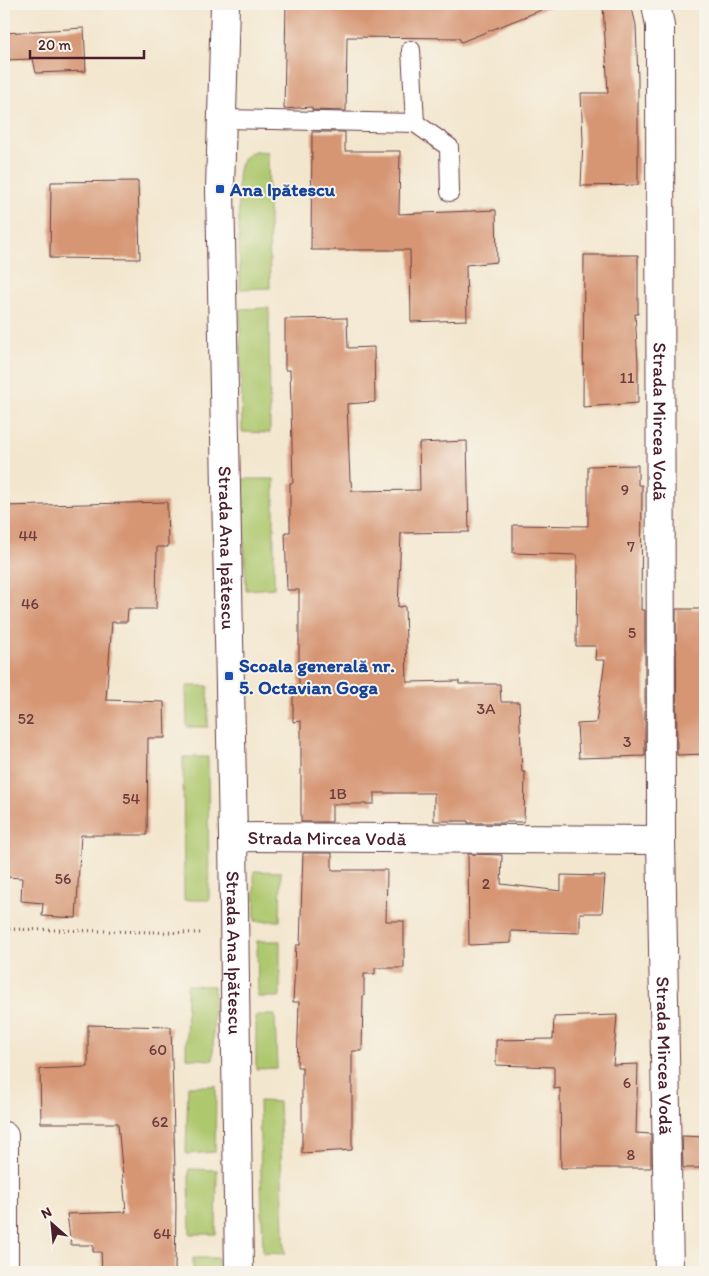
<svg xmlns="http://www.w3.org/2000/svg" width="709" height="1276" font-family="Itim,sans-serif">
  <rect width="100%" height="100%" fill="#f7f3e8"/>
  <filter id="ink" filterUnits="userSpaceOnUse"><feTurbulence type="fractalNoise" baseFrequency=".02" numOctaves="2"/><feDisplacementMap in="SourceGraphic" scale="10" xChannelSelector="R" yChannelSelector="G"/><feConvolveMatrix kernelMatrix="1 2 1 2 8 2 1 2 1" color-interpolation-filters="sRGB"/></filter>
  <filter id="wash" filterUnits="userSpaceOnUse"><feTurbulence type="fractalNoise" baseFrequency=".0096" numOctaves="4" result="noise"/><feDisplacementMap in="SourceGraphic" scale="20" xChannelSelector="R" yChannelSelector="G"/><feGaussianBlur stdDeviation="1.12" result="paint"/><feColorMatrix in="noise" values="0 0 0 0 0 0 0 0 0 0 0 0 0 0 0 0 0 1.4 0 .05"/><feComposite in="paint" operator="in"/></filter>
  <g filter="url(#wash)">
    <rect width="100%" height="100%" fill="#f3e6ce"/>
    <g fill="#aec86e" stroke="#7c744c">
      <path d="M255,151L268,152L270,288L240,289L238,180C239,166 241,156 255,151Z"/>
      <path d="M269,308L270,433L242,432L240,309Z"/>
      <path d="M242,479H274V588L246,590Z"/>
      <path d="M186,686H208V727H187Z"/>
      <path d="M183,757H208L209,900H184Z"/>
      <path d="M254,871L281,872L280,921H255Z"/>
      <path d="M257,941H280V997H258Z"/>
      <path d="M187,985L214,986L213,1060L186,1058Z"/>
      <path d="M256,1015H275L277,1068L256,1069Z"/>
      <path d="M188,1086H216L215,1152L186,1154Z"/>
      <path d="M259,1101L279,1102L285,1254L263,1253Z"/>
      <path d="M189,1169L217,1170L216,1234H190Z"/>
      <path d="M193,1258H218L219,1272H193Z"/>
    </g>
    <g id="blocks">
      <g fill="#d69573">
        <path d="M286,4H554V5L461,42L459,38L347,37L346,111L312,110V107L284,109Z"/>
        <path d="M603,4H631L636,25L638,79V185L581,186L583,140L581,93H608Z"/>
        <path d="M84,28L86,71L36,73L33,59L4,60V33Z"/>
        <path d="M312,132H345V151H400L399,214L496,210L497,262L466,265L467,320L411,322L410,250H311Z"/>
        <path d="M138,181L140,259L50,258L51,182Z"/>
        <path d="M584,255H638V314H635L638,362V403L583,407Z"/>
        <path d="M347,318L348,348L374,347L375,402L347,404L350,481H351L352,491L420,490L419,443L467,441L469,532L401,533L398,607L405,606L407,682L459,681V684H500L501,702H519L522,772H525L524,822H504V823H468V821H434V793H374V804H332V822H301V721L293,722V686H299V590H287L285,532H290V483H293L290,370H285V319Z"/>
        <path d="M638,465V485H642L641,610H645V756L579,758L577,724L596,723L605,660H595L596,646H576L577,555L513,553V525L588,526V466Z"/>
        <path d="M167,502L168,547H157L156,609H128L127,622H112L106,700L164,702L165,738H148L147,835H81L76,918L42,916L43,903L21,901L22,878L4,877V506Z"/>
        <path d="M676,609H705V754L677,755Z"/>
        <path d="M303,853H332V870H387L386,921H404V968H375V974H364V996H363L362,1051H352V1150L302,1153V1067H297L299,1002H293L296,945H300Z"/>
        <path d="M468,854L502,855L501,884L561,891V875L605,876L602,913H580V933L511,931V943L469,945Z"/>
        <path d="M617,1015L613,1065L638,1064L636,1133L651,1134V1168H561L560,1088L554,1089V1067L496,1065V1040L553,1039L554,1017Z"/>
        <path d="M88,1025L171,1027L176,1204L175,1272H102L101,1252H93V1245H71L67,1214L126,1212L118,1123H41L40,1069L88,1067Z"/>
        <path d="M682,1136L705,1137V1168H683Z"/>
      </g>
    </g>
  </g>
  <g filter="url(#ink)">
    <use href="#blocks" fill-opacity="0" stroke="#633d43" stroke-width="1"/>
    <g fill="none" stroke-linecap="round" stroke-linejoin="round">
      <defs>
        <g id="service">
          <path d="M222,119L415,123L411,50"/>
          <path d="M415,123L449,147L450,192"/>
        </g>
        <g id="minor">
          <path id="s1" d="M656,4L660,26L661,840L669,1272"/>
          <path id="s2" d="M233,837L661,840"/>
          <path d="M4,1136V1272"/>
        </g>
        <g id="secondary">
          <path id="s3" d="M225,4L220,189L233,837L239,1272"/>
        </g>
      </defs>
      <use href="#service" stroke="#633d43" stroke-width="20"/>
      <use href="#minor" stroke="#633d43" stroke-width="30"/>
      <use href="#secondary" stroke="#633d43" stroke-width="30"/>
      <path stroke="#633d43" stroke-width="3" stroke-dasharray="1 4" stroke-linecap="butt" d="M4,929L201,933"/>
      <use href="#service" stroke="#fff" stroke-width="18"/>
      <use href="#minor" stroke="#fff" stroke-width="28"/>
      <use href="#secondary" stroke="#fff" stroke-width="28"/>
    </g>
  </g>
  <g fill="#1a4fb4" stroke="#f7f3e8" stroke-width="2">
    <rect x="215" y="184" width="10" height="10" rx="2.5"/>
    <rect x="224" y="671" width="10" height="10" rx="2.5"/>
  </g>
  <g text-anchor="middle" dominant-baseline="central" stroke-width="4" stroke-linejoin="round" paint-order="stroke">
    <g font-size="16" fill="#6d3c3d">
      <text x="627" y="377">11</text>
      <text x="625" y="489">9</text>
      <text x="28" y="535">44</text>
      <text x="631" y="546">7</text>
      <text x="30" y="603">46</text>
      <text x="632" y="632">5</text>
      <text x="486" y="708">3A</text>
      <text x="26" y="718">52</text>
      <text x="627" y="741">3</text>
      <text x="338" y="793">1B</text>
      <text x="131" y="798">54</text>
      <text x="63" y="878">56</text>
      <text x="486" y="883">2</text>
      <text x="158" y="1049">60</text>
      <text x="627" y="1082">6</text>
      <text x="160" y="1121">62</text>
      <text x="631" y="1154">8</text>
      <text x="162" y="1233">64</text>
    </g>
    <g font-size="19" font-weight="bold" fill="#164399" stroke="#f7f3e8" text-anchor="start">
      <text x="230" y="189">Ana Ipătescu</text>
      <text x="239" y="665">Scoala generală nr.<tspan x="239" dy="22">5. Octavian Goga</tspan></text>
    </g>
    <g font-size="19" fill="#4a1f2b" stroke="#f7f3e8">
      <text stroke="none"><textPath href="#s1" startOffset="418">Strada Mircea Vodă</textPath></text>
      <text stroke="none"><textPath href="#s3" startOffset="544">Strada Ana Ipătescu</textPath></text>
      <text stroke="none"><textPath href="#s2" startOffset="94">Strada Mircea Vodă</textPath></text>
      <text stroke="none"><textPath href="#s3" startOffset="949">Strada Ana Ipătescu</textPath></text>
      <text stroke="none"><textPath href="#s1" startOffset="1052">Strada Mircea Vodă</textPath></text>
    </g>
  </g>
  <rect width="709" height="1276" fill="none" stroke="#f7f3e8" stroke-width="20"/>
  <g transform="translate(52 1224) rotate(333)" stroke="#f7f3e8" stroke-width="4" paint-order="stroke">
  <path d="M0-4L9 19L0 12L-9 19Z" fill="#4a1f2b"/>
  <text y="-8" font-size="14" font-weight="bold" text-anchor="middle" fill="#4a1f2b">N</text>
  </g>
  <path d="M30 50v8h114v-8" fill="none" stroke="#4a1f2b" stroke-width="2.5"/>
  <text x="38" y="50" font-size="15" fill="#4a1f2b" stroke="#f7f3e8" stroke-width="4" paint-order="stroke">20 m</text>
</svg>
